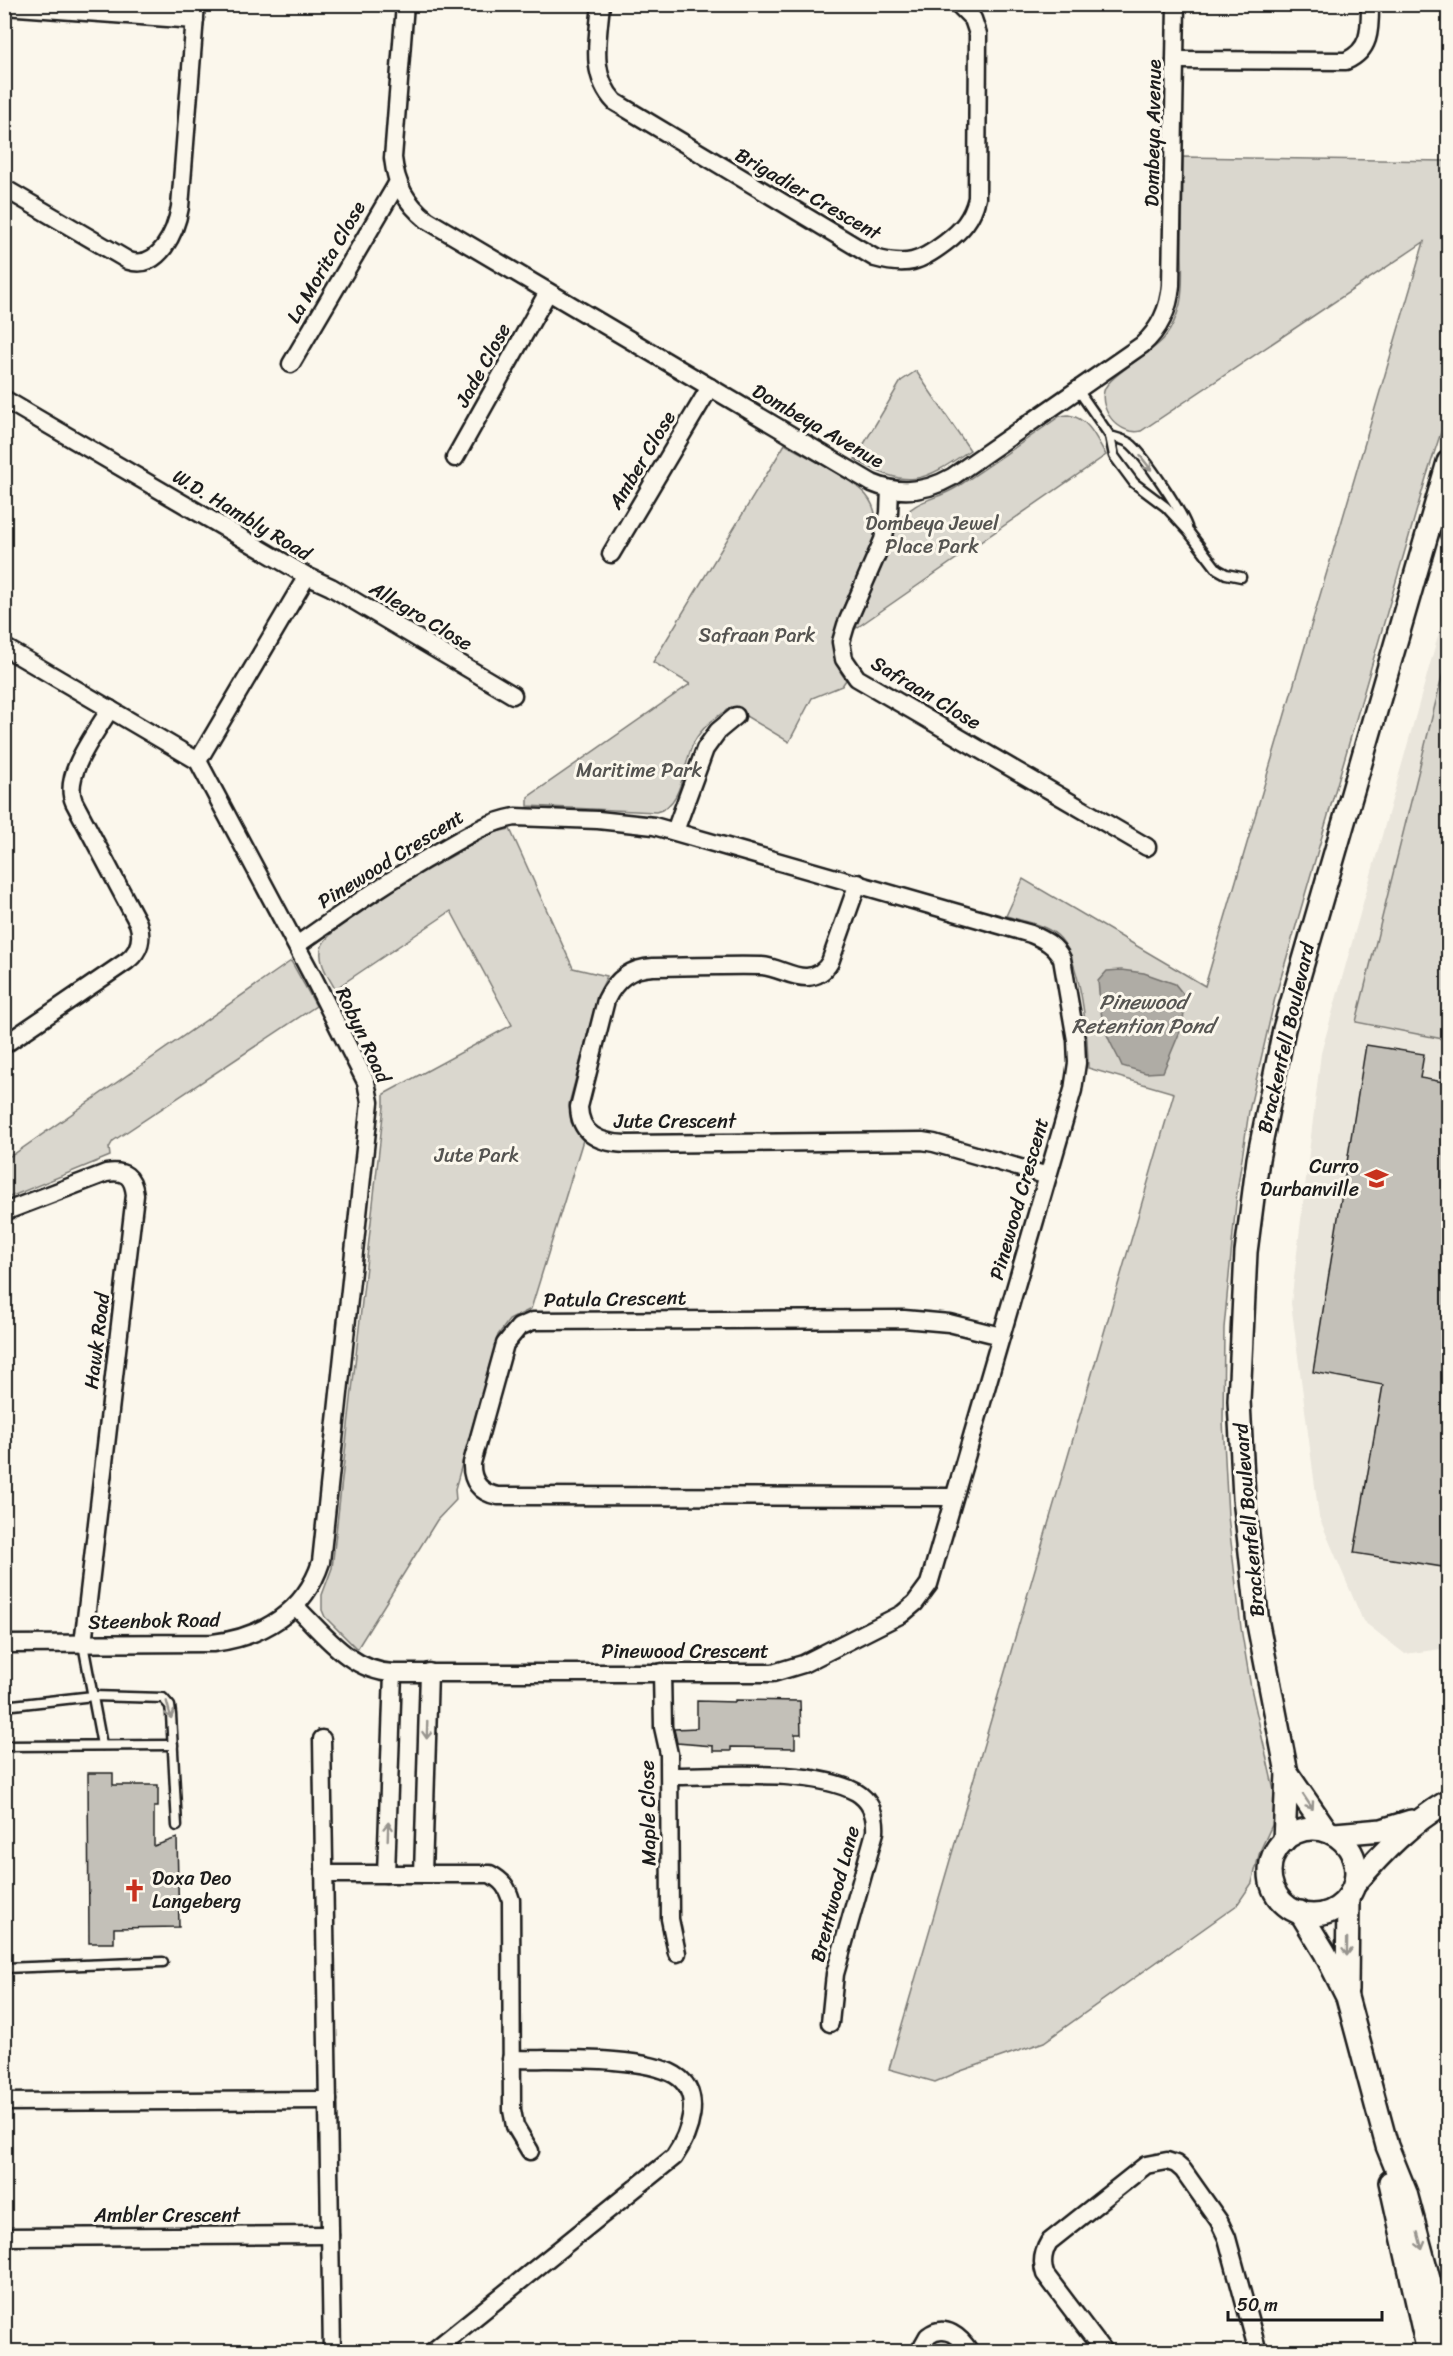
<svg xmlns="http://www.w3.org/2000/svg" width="1453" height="2356" font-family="Sriracha,sans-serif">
  <rect width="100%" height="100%" fill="#fbf7ec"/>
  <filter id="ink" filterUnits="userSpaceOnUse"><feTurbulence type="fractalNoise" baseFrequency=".0167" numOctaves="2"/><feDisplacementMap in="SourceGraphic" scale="12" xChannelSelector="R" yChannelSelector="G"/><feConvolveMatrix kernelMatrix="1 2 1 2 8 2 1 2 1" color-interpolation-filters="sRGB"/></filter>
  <g filter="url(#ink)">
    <path fill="#eae6dc" d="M1448,600V1648L1405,1654L1363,1621L1319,1517L1291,1303L1321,1053Z"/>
    <g fill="#dad7ce" stroke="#7b7a75" stroke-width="1.5">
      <path d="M1448,138V411L1426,478L1275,998L1249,1111L1237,1192L1224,1328L1223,1421L1228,1516L1241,1628L1251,1688L1275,1795V1805L1272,1825L1260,1851L1252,1883L1237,1905L1044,2042L961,2071L935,2082L889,2069L1174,1093L1088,1068C1088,1037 1081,955 1057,935C1043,924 1023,921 1006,916L1023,879L1205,986L1424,242L1141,431C1120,436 1099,411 1104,391C1107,376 1152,354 1165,337C1172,328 1177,316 1180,304C1184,286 1182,267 1182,249C1182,218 1183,188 1183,157L1446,161V140Z"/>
      <path d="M916,371L970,450C922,483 908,490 855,459L901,381Z"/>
      <path d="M1068,415C1089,418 1096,438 1106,455L855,629L899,522C915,498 935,501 957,487C992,464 1026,440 1060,416Z"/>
      <path d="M785,444C805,456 853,479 866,495C909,546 798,621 846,680L842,686L812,698L789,742L731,707C716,717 702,727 694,742C682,765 684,806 656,812L528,806V797L690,684L653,662Z"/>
      <path d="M1448,653V1040L1356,1022Z"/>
      <path d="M510,829L573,968L607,976L598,995L569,1104L571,1122L583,1140L531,1309L509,1320L498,1335L455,1489L456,1500L437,1520L357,1649L325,1617L322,1610V1595L332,1568L384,1106V1094L512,1025L451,911L335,989C328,976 317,961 322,946C332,919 465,849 496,832Z"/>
      <path d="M291,961L316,1006L113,1141L109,1148L110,1156L5,1199V1158L14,1154Z"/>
    </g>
    <path fill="#afaca5" stroke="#74726e" stroke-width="1.5" d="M1121,970L1144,973L1175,984L1187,999L1181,1029L1163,1072L1146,1073L1122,1066C1118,1056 1112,1047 1108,1037C1100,1020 1100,999 1098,981L1107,971Z"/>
    <g fill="#c3c0b8" stroke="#1c1c1c" stroke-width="1.5">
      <path d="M1366,1045L1424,1054L1420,1078L1449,1083V1568L1354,1553L1383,1385L1313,1372Z"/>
      <path d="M735,1700L800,1701L801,1734H795V1748L731,1747V1751H713V1746L677,1743L674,1729L697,1728V1701L735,1702Z"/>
      <path d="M88,1773H113V1785H158V1807H154V1846L177,1838L179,1927L114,1928V1943H89Z"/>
    </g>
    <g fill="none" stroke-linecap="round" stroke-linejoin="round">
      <defs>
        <g id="service">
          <path d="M1078,390L1110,436L1114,456L1134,483L1166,507L1188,531L1217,569L1226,574L1241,577"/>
          <path d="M1110,436C1117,438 1127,440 1132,445C1145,457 1181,510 1187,527"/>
          <path d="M83,1644L102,1745"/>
          <path d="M4,1706L93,1696L163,1698L170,1706L171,1714L177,1826"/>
          <path d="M4,1746L173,1745"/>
          <path d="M4,1968L163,1962"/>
        </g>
        <g id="minor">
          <path d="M405,4L393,158C396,185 406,203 427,220L872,483C900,495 926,492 952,477L1142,345C1160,329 1169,310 1171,285L1176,4"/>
          <path d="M601,4C598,39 589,75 615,102L875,258C907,267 920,262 945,243C962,230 972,219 977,198L978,34L973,19L958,4"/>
          <path d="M4,6L195,20"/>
          <path d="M1175,60L1346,61C1371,50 1370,29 1370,4"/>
          <path d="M4,188L129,261C159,271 176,231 180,207L196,4"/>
          <path d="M291,364L398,182"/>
          <path d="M4,399L307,576L198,761"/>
          <path d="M455,458L548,292"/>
          <path d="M890,489L889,513L883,540L846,625L841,642L844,659L857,678L1147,847"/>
          <path d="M611,554L710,387"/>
          <path d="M307,576L331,587L513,695"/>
          <path d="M4,647L198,761L314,979L366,1082L370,1102L321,1562C305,1612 262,1637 213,1643L4,1644"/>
          <path d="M675,831L705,749L718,731L736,716"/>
          <path d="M858,883L830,962C825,971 818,976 807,977C793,978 777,967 762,966C726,965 689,967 653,967C630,968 616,979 606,1000L579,1107C580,1135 600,1143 626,1144L922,1141L934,1143L1048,1176"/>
          <path d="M4,1045L127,961C140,951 143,938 138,923L74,802C62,775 96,733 110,709"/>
          <path d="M4,1212L106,1173C125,1170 133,1176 135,1195L83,1644"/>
          <path d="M954,1497L498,1496C480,1493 471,1481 472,1463L505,1344L519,1327L533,1321L904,1319L949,1323L1001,1336"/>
          <path d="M295,1606C324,1634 350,1671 393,1673H773L803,1664L902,1614L915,1603L929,1584L1073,1090L1077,1063L1076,1040L1062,959C1055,945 1045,940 1031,934L654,826L598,820L515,817C487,822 464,837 440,851C390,879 344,912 297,945"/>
          <path d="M662,1672L663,1727L669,1754L670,1919L677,1953"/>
          <path d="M322,1739L332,2352"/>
          <path d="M670,1776C721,1776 812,1768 856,1792C871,1801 876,1816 875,1832L835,1974L830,2023"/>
          <path d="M324,1874H490C503,1881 507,1887 511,1900L512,2110L515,2126L530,2151"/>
          <path d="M386,1874L393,1673"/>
          <path d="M423,1874L429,1672"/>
          <path d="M4,2102L328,2100"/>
          <path d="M4,2237L330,2235"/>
          <path d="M432,2352L674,2157C689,2135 705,2093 675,2075C642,2055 552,2060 511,2059"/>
          <path d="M919,2352L928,2336C945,2323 961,2337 970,2352"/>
          <path d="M1104,2352L1045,2274C1041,2262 1043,2252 1049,2242L1146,2165L1167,2161L1176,2164L1183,2170L1219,2221L1227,2238L1258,2352"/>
        </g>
        <g id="tertiary">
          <path d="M1287,1773L1327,1831"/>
          <circle cx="1313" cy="1872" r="43"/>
          <path d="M1335,1834L1382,1830L1411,1821"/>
          <path d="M1284,1841L1287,1773L1258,1624L1244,1498L1239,1401L1246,1252L1258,1159L1284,1029L1448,462"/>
          <path d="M1355,1884C1384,1850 1410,1824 1448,1801"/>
          <path d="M1300,1912L1325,1953L1347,1997L1387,2146L1406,2193L1448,2350"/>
          <path d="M1347,1990L1348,1897"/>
          <path d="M1390,2182L1428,2352"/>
        </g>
      </defs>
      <use href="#service" stroke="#1c1c1c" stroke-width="13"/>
      <use href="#minor" stroke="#1c1c1c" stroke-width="21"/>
      <use href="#tertiary" stroke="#1c1c1c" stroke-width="26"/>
      <use href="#service" stroke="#fbf7ec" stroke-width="8"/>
      <use href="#minor" stroke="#fbf7ec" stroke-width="16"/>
      <use href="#tertiary" stroke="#fbf7ec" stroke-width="21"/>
    </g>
    <defs><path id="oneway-shaft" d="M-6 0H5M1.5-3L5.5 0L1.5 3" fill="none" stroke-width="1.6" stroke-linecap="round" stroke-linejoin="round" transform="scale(1.5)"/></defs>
    <g stroke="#97948e">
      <use href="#oneway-shaft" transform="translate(1146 463) rotate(52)"/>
      <use href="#oneway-shaft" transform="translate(169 1710) rotate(75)"/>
      <use href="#oneway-shaft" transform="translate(427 1730) rotate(92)"/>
      <use href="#oneway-shaft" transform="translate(1308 1802) rotate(56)"/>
      <use href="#oneway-shaft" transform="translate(388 1831) rotate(-88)"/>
      <use href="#oneway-shaft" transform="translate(1347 1947) rotate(91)"/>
      <use href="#oneway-shaft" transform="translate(1420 2241) rotate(75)"/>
    </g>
  </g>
  <defs>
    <symbol id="school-bare" viewBox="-9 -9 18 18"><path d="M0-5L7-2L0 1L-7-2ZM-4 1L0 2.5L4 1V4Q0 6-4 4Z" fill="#c8321e" stroke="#fbf7ec" stroke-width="2.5" paint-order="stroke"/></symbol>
    <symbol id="church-bare" viewBox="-9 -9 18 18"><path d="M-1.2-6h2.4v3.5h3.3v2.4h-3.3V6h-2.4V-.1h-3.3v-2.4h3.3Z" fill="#c8321e" stroke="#fbf7ec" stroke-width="2.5" paint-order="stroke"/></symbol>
  </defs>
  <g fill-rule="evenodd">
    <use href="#school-bare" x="1360" y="1162" width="33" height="33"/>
    <use href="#church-bare" x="118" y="1874" width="33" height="33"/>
  </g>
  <g text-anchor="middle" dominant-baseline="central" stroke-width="6" stroke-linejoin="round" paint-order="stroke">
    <g font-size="20" fill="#1c1c1c" stroke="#fbf7ec">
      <text transform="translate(1153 133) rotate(-89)">Dombeya Avenue</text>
      <text transform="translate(808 194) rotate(30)">Brigadier Crescent</text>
      <text transform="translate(326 262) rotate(-60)">La Morita Close</text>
      <text transform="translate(483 365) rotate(-61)">Jade Close</text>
      <text transform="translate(818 426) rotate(30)">Dombeya Avenue</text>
      <text transform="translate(642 460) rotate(-59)">Amber Close</text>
      <text transform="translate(242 515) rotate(31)">W.D. Hambly Road</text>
      <text transform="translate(421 616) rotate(31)">Allegro Close</text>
      <text transform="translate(926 693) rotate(31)">Safraan Close</text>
      <text transform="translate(391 859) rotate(-32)">Pinewood Crescent</text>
      <text transform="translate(363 1035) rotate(65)">Robyn Road</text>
      <text transform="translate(1286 1038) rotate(-77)">Brackenfell Boulevard</text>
      <text x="675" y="1121">Jute Crescent</text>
      <text transform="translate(1019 1199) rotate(-74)">Pinewood Crescent</text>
      <text transform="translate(615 1299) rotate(-1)">Patula Crescent</text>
      <text transform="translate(97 1341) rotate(-83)">Hawk Road</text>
      <text transform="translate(1249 1520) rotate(-95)">Brackenfell Boulevard</text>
      <text transform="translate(154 1621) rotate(-1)">Steenbok Road</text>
      <text x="685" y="1651">Pinewood Crescent</text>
      <text transform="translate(648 1813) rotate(-91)">Maple Close</text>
      <text transform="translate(835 1894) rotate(-75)">Brentwood Lane</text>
      <text x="167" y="2215">Ambler Crescent</text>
    </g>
    <g font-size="20" fill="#555451" stroke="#fbf7ec">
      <text x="932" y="523">Dombeya Jewel<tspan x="932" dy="23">Place Park</tspan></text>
      <text x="757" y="635">Safraan Park</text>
      <text x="639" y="770">Maritime Park</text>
      <text x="477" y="1155">Jute Park</text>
    </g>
    <g font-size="20" fill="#1c1c1c" stroke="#fbf7ec" text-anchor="end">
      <text x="1359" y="1166">Curro<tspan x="1359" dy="23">Durbanville</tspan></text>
      <text x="152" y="1878" text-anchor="start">Doxa Deo<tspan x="152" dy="23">Langeberg</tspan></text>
    </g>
    <g font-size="21" font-style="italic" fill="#575653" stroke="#fbf7ec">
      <text x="1143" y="1002">Pinewood<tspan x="1143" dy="24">Retention Pond</tspan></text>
    </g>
  </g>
  <rect width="1453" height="2356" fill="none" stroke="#fbf7ec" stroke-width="24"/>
  <rect x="12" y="12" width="1429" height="2332" fill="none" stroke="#1c1c1c" stroke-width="2" filter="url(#ink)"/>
  <path d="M1228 2311v9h154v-9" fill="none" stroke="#1c1c1c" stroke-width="3"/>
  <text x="1237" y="2311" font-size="18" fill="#1c1c1c" stroke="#fbf7ec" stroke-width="4.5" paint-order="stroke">50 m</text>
</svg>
